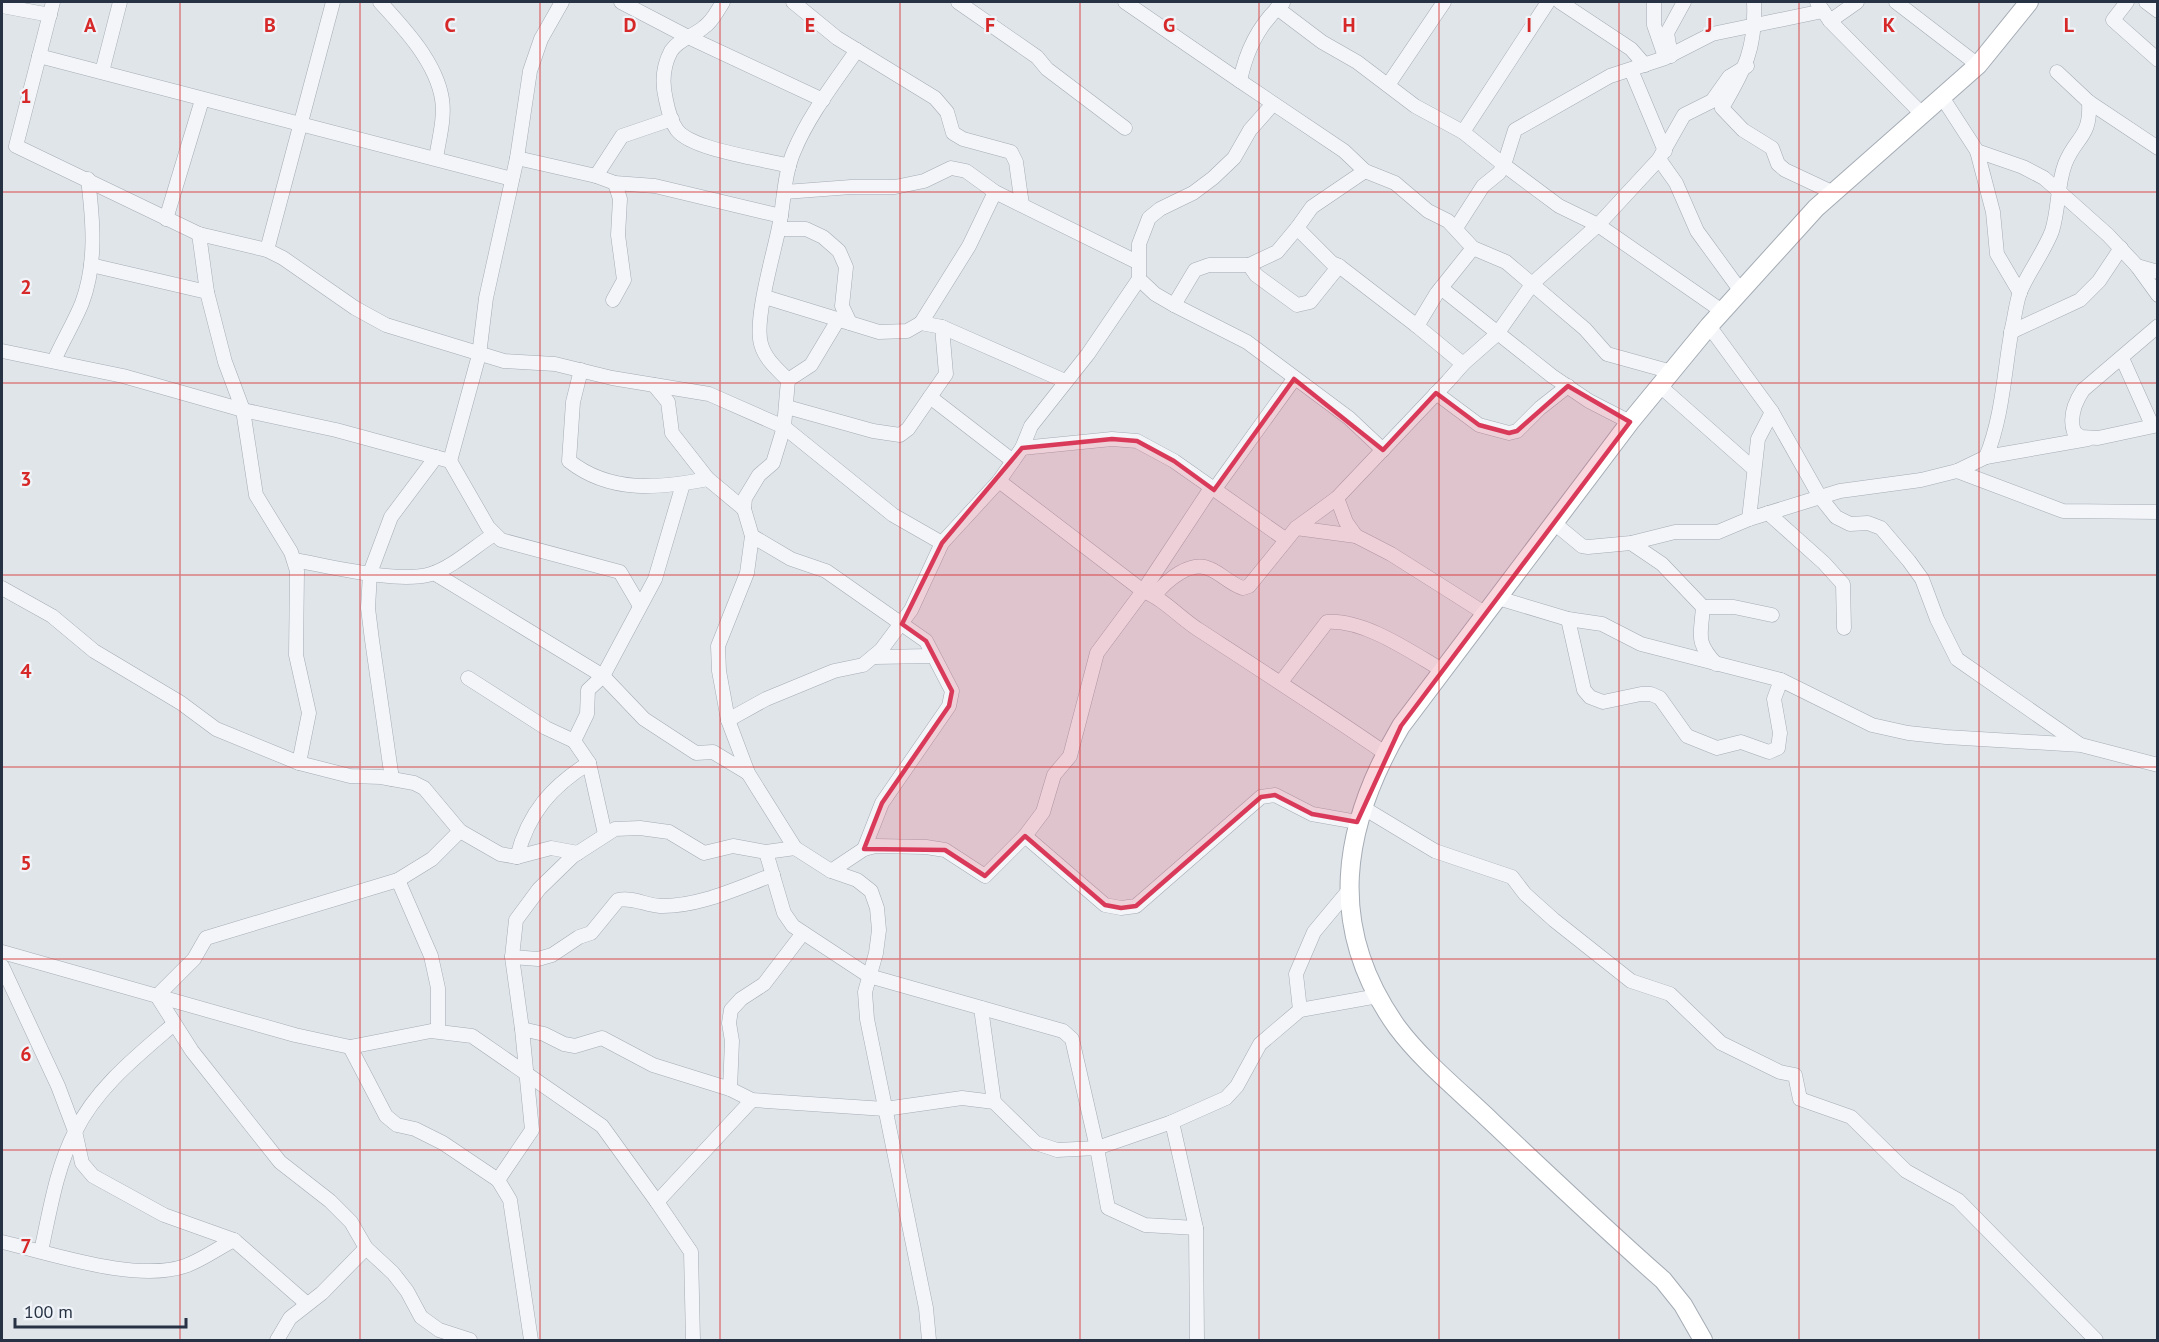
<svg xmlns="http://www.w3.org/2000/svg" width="2159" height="1342" font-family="'PT Sans',sans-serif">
  <rect width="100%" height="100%" fill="#e0e5ea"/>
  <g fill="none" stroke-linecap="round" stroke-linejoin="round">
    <defs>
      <g id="minor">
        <path d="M53,2L16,146L199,234L267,250L283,258L355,308L386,325L504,361L555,364L612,378L709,394L784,427L893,515L942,543"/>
        <path d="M380,2C404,28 436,62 442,99C445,118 439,139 436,158"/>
        <path d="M621,2L688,37L823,100"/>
        <path d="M723,2C717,11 713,21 704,27C694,36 679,39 671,51C663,66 662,84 666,100C668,110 671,122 677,130C692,150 764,159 789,166"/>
        <path d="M793,2L837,38L935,98L947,112L953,133L963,139L1011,152L1016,162L1022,205"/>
        <path d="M958,2L1037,57L1047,69L1125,128"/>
        <path d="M1125,2L1240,81C1246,51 1260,23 1283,3"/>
        <path d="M1560,2L1631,49L1645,65"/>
        <path d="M1654,2V25L1663,51"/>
        <path d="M1754,2C1756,48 1745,69 1722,108L1743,130L1772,148L1778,164L1785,170L1834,193"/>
        <path d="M1817,2L1830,21L1922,114"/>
        <path d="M1896,2L1978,65"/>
        <path d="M2127,2L2113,20L2158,60"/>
        <path d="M2146,2L2158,11"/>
        <path d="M2,6L50,15"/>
        <path d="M1277,8L1322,42L1357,62L1415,106L1463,132L1548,2"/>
        <path d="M1830,21L1857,2"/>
        <path d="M857,50C835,82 809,115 794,151C784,174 784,202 779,227C774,253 754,319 761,344C765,359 777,369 788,380L784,427L773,463L759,475L745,498L744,509L752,536L747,573L718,646L719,671L728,720L748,773L795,848L831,871L857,880L871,891L877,908L879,930L876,953L865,992L867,1019L926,1308L929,1340"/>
        <path d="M39,56C197,97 355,137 512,179"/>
        <path d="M1671,56L1667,33L1684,2"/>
        <path d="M1631,70L1665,151"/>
        <path d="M102,72L120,2"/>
        <path d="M2057,72L2089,102L2158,148"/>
        <path d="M1240,81L1344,151L1365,171L1395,183L1428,211L1448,221L1473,248L1506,262L1585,329L1607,354L1672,372"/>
        <path d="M1388,85L1444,2"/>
        <path d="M1942,97L1977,151L2023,167L2044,178L2108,235L2137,266L2158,272"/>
        <path d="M1463,132L1504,165L1515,130L1610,76L1665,58L1712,34L1823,11"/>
        <path d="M1977,151L1993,212L1997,254L2020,293"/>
        <path d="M517,158L596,176L615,183L655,186L781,216"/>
        <path d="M1659,159L1676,183L1697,231L1740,290"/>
        <path d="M596,176L622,136L672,119"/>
        <path d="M785,192L851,187H895L924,181L951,168L966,171L995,192L1137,262"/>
        <path d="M166,219L202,100"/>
        <path d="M1456,228L1483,186L1499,173L1504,165L1559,206L1598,225L1659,159L1684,115L1712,101L1729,77L1747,66"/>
        <path d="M779,229H806L823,237L839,251L846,267L842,306L850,323"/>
        <path d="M199,234L207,292L225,362L243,410L256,495L291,552L297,571L296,655L309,713L299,763"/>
        <path d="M267,250L333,2"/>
        <path d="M91,265L207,292"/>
        <path d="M1249,265L1256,275L1297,305L1310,302L1339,266L1417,326"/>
        <path d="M1339,266L1332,263L1297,228L1312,207L1365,171"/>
        <path d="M2137,266L2158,295"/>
        <path d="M1139,279L1155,294L1174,305L1247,342L1349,418L1383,450"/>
        <path d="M1441,288L1552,376L1589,401L1630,422"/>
        <path d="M765,297L879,332L907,331L921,323L942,327L946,374L930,397L1013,461"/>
        <path d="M613,300L624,280L618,235L620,199L615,183"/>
        <path d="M1174,305L1195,270L1209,265H1249L1277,252L1297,228"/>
        <path d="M921,323L969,246L995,192"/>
        <path d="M1709,326L1772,412L1820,497L1836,517L1850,524L1868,523L1881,528L1909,561L1922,579L1937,619L1957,659L2079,744"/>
        <path d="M2158,326L2083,390C2075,402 2069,417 2074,432L2081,437L2098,438L2158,425"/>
        <path d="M942,327L1065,381"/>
        <path d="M2011,332L2080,300L2099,281L2121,248"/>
        <path d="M2,351L123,376L243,410L336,430L450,461L488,527L501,540L620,572L640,606"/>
        <path d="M2122,358L2152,425"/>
        <path d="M54,361C62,342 74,323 82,303C97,263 93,220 88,179"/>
        <path d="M1463,364L1497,334L1533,283L1598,225L1722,311"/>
        <path d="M581,370L573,402L569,461C611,494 660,488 708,479"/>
        <path d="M788,380L811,365L838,320"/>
        <path d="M654,385L668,402L672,433L708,479L744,509"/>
        <path d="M1660,386L1754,469"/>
        <path d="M1436,393L1479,425L1509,433L1517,431L1540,408L1568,386"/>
        <path d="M787,407L873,431L900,435L908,429L930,397"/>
        <path d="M1022,448L1112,439L1137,441L1174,461L1285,539"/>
        <path d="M1986,457C2003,416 2004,371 2012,328C2015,316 2016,303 2020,292C2029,271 2044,252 2052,231C2059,209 2057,185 2065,164C2076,136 2091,138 2089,102"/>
        <path d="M450,461L479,355L486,298L517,158L530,71L541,39L562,2"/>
        <path d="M1957,471L2063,511L2158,512"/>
        <path d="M999,481L1143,591C1164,599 1180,618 1199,630C1262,671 1324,711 1385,753"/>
        <path d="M1214,490L1294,379"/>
        <path d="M1337,498L1346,522L1356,536L1391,554L1486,614"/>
        <path d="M1768,513L1824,563L1843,584L1844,628"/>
        <path d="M1749,519L1758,439L1772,412"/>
        <path d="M1554,523L1582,546L1588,547L1631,543L1675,532H1718L1749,519L1840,491L1921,480L1957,471L1986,457L2088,439"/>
        <path d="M1296,528L1356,536"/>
        <path d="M752,536L791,559L826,571L926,641L952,691L949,706L882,803L864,849"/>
        <path d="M1631,543L1662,564L1703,607C1701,636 1695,641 1716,664"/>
        <path d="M294,560C329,566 399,584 431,574C453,567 474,547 493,535"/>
        <path d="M434,573L603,676L644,719L696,753L713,752L748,773"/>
        <path d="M2,588L52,616L94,651L181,703L216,729L299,763L350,776L381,777L414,783L424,788L460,831L500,854L517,857L551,848L578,853"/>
        <path d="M1155,595C1166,581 1191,559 1210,569C1222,574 1230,584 1243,588L1249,586L1296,528L1337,498L1448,381L1463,364L1417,326L1437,293L1473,248"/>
        <path d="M1498,598L1568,619L1602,624L1641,644L1781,680L1872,725L1908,733L1946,737L2081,745L2158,765"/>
        <path d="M1703,607H1734L1772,615"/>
        <path d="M1568,619L1584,690L1590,697L1603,702L1641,694H1651L1660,698L1687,736L1717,748L1741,742L1769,752L1778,748L1780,733L1774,699L1781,680"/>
        <path d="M875,657L932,656"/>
        <path d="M468,678L546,728L574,741"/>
        <path d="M1281,682L1327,622C1364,619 1411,652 1442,670"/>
        <path d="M728,720L766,699L834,671L863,665L881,650L911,610L942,543L999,481L1022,448L1031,426L1088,354L1139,279V244L1149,218L1160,209L1193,193L1213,178L1234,158L1250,130L1273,104"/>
        <path d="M392,779L372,640L368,608L370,573L391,517L436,457"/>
        <path d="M1362,807L1435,851L1512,877L1525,894L1554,920L1631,981L1670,994L1721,1043L1780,1072L1795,1075L1800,1099L1851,1117L1906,1171L1958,1200L2096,1340"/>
        <path d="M460,831L432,859L398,880L206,938L194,959L157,996L192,1051L280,1162L330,1201L351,1222L366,1248L393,1273L407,1291L421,1317L439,1330L470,1340"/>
        <path d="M605,834L589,763L574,741L587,714L588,690L603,676L655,579L683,484"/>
        <path d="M1025,836L1105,905L1121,908L1136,906L1261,797L1275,795L1312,814L1357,822"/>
        <path d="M766,852L784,913L793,926L869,976L1063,1031L1072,1039L1097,1148L1172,1122"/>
        <path d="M517,857C528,813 552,786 589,763"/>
        <path d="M831,871L864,849L876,846L926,847L945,850L985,876L1025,836L1043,812L1054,775L1070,756L1097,653L1143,591L1211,488"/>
        <path d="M398,880L431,956L438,988V1031"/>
        <path d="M2,952L295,1035L350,1047L431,1031L472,1036L602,1126L657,1202"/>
        <path d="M512,957L538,959L552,955L579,937L591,933L618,900C633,897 645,905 660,906C699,907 737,888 773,875"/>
        <path d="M2,966L58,1086L75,1131L82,1163L93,1176L164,1215L234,1240L306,1303"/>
        <path d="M981,1008L994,1102"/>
        <path d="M1300,1010L1378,996"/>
        <path d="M522,1029L544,1034L564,1044L575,1046L602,1038L653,1065L730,1089L752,1100L885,1109L962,1098L994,1102L1036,1143L1057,1150L1097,1148L1108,1208L1145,1225L1196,1228"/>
        <path d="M350,1047L386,1116L397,1125L415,1129L443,1143L498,1180"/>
        <path d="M730,1089L732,1041L729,1023L731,1010L741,999L764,984L803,933"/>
        <path d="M2,1242C51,1253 136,1283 185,1266C202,1260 218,1248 234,1240"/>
        <path d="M41,1251C50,1211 56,1169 75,1132C96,1088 138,1055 174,1024"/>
        <path d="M277,1340L290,1318L322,1293L366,1248"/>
        <path d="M531,1340L510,1200L498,1180L532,1130L522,1029L512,957L516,920L539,889L573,856L615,829L640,828L669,832L704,853L733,846L766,852L795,848"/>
        <path d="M693,1340L691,1252L657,1202L752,1100"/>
        <path d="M1197,1340L1196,1228L1172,1122L1226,1098L1237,1086L1260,1044L1300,1010L1296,974L1314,932L1349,890"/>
      </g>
      <path id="secondary" d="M1703,1340L1683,1305L1663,1280C1605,1229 1549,1176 1493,1123C1461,1092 1423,1062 1397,1027C1325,926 1342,826 1401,726L1630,422L1709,326L1816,208L1978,65L2029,2"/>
    </defs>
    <use href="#minor" stroke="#a5acb5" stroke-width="15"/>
    <use href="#secondary" stroke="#a5acb5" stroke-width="20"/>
    <use href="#minor" stroke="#f3f5f8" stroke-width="14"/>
    <use href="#secondary" stroke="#fff" stroke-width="18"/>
  </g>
  <path fill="#da3a59" fill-opacity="0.2" stroke="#da3a59" stroke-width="4.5" stroke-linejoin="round" d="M1294,379L1383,450L1436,393L1479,425L1509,433L1517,431L1568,386L1630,422L1401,726L1357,822L1312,814L1275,795L1261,797L1136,906L1121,908L1105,905L1025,836L985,876L945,850L864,849L882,803L949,706L952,691L926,641L902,624L942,543L1022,448L1112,439L1137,441L1174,461L1214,490Z"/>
  <path fill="none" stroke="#d62828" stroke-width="1.5" stroke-opacity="0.55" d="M180,2V1340M360,2V1340M540,2V1340M720,2V1340M900,2V1340M1080,2V1340M1259,2V1340M1439,2V1340M1619,2V1340M1799,2V1340M1979,2V1340M2,192H2158M2,383H2158M2,575H2158M2,767H2158M2,959H2158M2,1150H2158"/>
  <g font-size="20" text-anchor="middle" font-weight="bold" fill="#d62828" stroke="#f0f4f8" stroke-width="4.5" stroke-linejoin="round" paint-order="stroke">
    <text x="90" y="32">A</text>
    <text x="270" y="32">B</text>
    <text x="450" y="32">C</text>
    <text x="630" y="32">D</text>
    <text x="810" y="32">E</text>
    <text x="990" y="32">F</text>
    <text x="1169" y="32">G</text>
    <text x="1349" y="32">H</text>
    <text x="1529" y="32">I</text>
    <text x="1709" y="32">J</text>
    <text x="1889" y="32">K</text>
    <text x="2069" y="32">L</text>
    <text x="26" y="103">1</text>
    <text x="26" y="294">2</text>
    <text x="26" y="486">3</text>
    <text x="26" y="678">4</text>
    <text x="26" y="870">5</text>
    <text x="26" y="1061">6</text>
    <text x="26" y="1253">7</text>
  </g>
  <rect width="2159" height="1342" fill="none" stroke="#273344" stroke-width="6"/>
  <path d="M15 1318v9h171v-9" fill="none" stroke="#273344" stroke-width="3"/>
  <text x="24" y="1318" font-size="18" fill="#273344" stroke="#f0f4f8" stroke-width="4.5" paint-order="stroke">100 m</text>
</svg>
